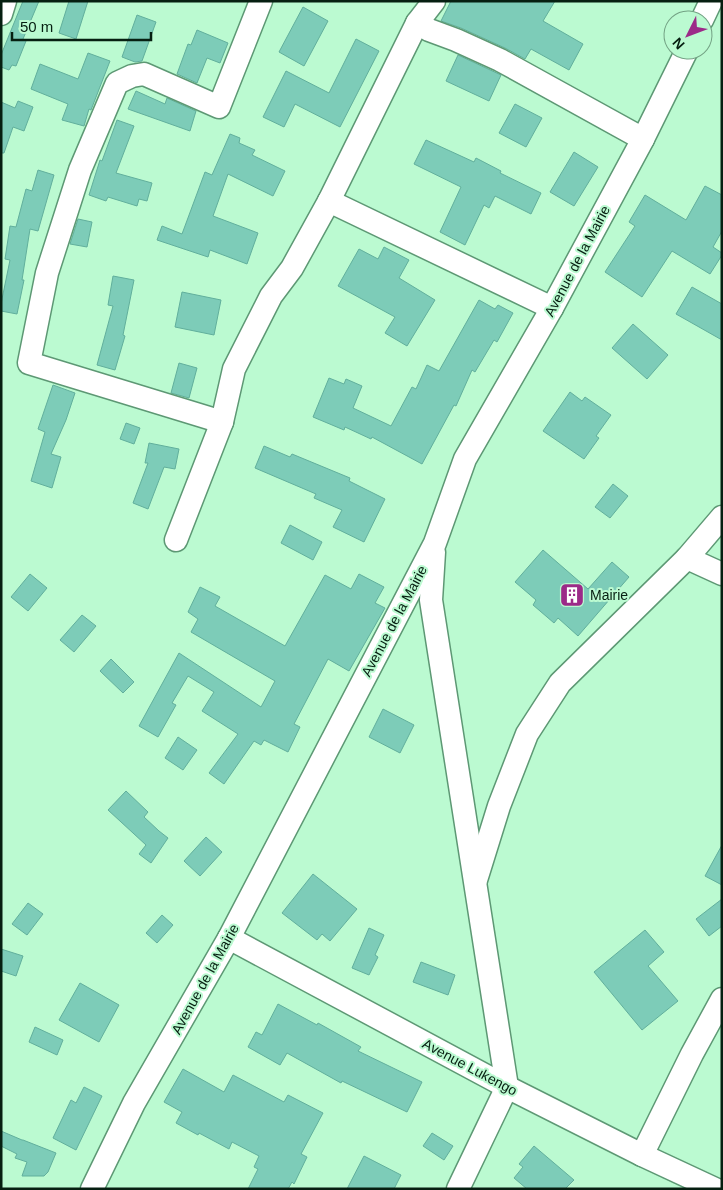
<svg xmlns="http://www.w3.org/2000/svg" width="723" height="1190" font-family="Arial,sans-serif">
  <rect width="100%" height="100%" fill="#bbfad1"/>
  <g fill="#7dccb8" stroke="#61af9c">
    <path d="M23,1H39L23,39L26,41L16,66L12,65L9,70L1,67V55Z"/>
    <path d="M69,1H88L76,39L59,33Z"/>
    <path d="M451,1H555L543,21L583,44L569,70L531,49L525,59L505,48L461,28L441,21Z"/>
    <path d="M303,7L328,21L304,66L279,52Z"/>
    <path d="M137,15L156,22L142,61L135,62L122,57Z"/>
    <path d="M197,30L228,43L220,63L207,58L197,83L177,74L188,44L191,45Z"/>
    <path d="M356,39L379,51L340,127L295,104L284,127L263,117L286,71L329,93Z"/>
    <path d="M88,53L110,61L91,110L89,109L84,126L62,120L68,104L31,89L40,64L78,79Z"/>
    <path d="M458,55L501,75L489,101L446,81Z"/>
    <path d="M136,91L165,104L167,98L196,111L190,131L128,109Z"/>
    <path d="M18,101L33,107L24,131L13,127L4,153H1V102L15,108Z"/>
    <path d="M515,104L542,118L526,147L499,133Z"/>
    <path d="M117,120L134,126L116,173L152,183L147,201L139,199L137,206L108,197L106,201L89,195L100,160L102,161Z"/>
    <path d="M230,134L240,138L239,143L255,150L252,155L285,171L273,196L228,174L213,216L258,233L247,264L210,250L208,257L157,240L162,226L182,234L205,172L212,175Z"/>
    <path d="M426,140L474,162L476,158L501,171L500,173L541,193L531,214L495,196L489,208L484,205L465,245L440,232L461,187L414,164Z"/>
    <path d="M574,152L598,167L574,206L550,192Z"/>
    <path d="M38,170L54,175L38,231L30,229L22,280H24L17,314L1,311V304L10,260L5,259L10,226L16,227L26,189L32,191Z"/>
    <path d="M705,186L722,195V231L713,247L722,253V255L710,274L672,251L642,297L605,272L635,226L629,222L645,195L686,220Z"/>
    <path d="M78,219L92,222L87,247L70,244Z"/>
    <path d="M384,247L409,260L399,278L435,300L407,346L385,333L395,317L338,286L359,249L378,259Z"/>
    <path d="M113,276L134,280L123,335L125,336L115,370L97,365L113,306L108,305Z"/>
    <path d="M692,287L722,304V340L676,314Z"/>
    <path d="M182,292L221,300L214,335L175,327Z"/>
    <path d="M479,300L495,309L498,305L513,313L497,342L494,340L475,372L472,370L456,406L454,405L422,464L372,437L371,439L345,427L344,430L313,417L329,378L344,384L346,379L362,386L353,408L391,426L412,387L416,389L427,365L439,371Z"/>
    <path d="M633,324L668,355L647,379L612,348Z"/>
    <path d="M179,363L197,368L189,398L171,393Z"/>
    <path d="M53,385L75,393L66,420L51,454L61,457L52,488L31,481L45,432L38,429Z"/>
    <path d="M570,392L582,401L585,397L611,415L596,436L599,438L584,459L543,431Z"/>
    <path d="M126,423L140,428L134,444L120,439Z"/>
    <path d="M149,443L179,449L175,469L164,467L148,509L133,503L148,463H145Z"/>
    <path d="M264,446L290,457L292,454L350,478L349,481L385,499L364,542L333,527L342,510L314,498L316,494L255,468Z"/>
    <path d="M613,484L628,496L610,518L595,507Z"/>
    <path d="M290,525L322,542L313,560L281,543Z"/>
    <path d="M543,550L588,589L612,562L629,577L578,636L558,618L554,623L533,605L536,600L515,582Z"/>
    <path d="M30,574L47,588L28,611L11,597Z"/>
    <path d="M359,574L384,587L375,603L385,608L349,671L328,659L294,724L300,727L288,752L264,740L261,745L254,741L224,784L209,773L238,734L202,711L214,692L188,676L172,703L176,705L158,737L139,726L179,653L261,707L275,681L191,632L198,619L188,612L200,587L220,597L215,606L285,646L325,575L351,589Z"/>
    <path d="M82,615L96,626L74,652L60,640Z"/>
    <path d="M111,659L134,682L123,693L100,671Z"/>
    <path d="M383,709L414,725L400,753L369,737Z"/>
    <path d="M178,737L197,750L183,770L165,758Z"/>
    <path d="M126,791L148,812L144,817L159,831L168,838L151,863L139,854L146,845L108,810Z"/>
    <path d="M206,837L222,852L200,876L184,861Z"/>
    <path d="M722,845V885L705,876Z"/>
    <path d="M313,874L357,909L330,941L322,934L317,940L282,913Z"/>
    <path d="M722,899V926L709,936L696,919Z"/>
    <path d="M28,903L43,914L27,935L12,924Z"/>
    <path d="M162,915L173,925L157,943L146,933Z"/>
    <path d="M369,928L384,935L375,955L378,957L369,975L352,968Z"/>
    <path d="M645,930L664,952L648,966L678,1001L642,1030L594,972Z"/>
    <path d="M1,949L23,956L16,976L1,971Z"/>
    <path d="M421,962L455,975L448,995L413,982Z"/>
    <path d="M80,983L119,1005L99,1042L59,1020Z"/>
    <path d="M278,1004L317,1025L318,1023L361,1047L358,1051L422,1082L407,1112L342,1081L341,1083L287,1053L280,1065L248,1047L256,1032L262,1035Z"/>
    <path d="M35,1027L63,1040L57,1055L29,1042Z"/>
    <path d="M183,1069L224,1092L233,1075L284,1102L288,1095L323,1113L301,1154L307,1157L294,1184L292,1182L288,1189H248L258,1169L254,1167L259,1156L232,1142L229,1149L199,1133L198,1135L176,1123L182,1112L164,1102Z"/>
    <path d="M84,1087L102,1096L76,1150L53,1138L71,1100L76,1103Z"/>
    <path d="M1,1131L22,1140H23L56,1153L48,1172L44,1176H22L27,1162L15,1158L17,1154L1,1146Z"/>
    <path d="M432,1133L453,1146L444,1160L423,1146Z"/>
    <path d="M534,1146L574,1180L565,1189H527L514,1178L523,1167L519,1164Z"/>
    <path d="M364,1156L401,1175L394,1189H347Z"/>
  </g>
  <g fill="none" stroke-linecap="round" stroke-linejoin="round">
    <defs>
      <g id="minor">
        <path d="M1,14L5,1"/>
        <path d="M702,20L711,1"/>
        <path d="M417,23L429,30L456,40L500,60L643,139"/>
        <path d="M329,201L552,308"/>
        <path d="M222,422L29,363L47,273L80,170L117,83L132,76L144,74L219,107L261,1"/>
        <path d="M176,540L222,422L234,369L271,296L292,268L329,201L417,23L434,1"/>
        <path d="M434,552L431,600L507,1087L458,1189"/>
        <path d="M687,558L722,574"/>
        <path d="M476,880L499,806L527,734L560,683L687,558L722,517"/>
        <path d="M229,938L507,1087L642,1155L715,1189"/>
        <path d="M642,1155L692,1054L722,999"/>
        <path d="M92,1189L134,1103L229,938L435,543L465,459L552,308L643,139L687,50"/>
      </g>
    </defs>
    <use href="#minor" stroke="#5d9874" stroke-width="25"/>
    <use href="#minor" stroke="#fff" stroke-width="22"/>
  </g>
  <defs>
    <symbol id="building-square" viewBox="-11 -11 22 22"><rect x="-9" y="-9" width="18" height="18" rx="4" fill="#9c2a88" stroke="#bbfad1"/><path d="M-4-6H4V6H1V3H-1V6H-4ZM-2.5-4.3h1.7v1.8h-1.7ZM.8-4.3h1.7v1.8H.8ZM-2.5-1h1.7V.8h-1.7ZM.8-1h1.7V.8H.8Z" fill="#fff"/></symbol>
  </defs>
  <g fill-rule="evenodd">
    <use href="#building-square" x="558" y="581" width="28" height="28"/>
  </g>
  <g text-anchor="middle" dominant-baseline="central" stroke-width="4" stroke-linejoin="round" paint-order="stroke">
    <g font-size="14" fill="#061f11" stroke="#bbfad1">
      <text transform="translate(577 261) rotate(-62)">Avenue de la Mairie</text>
      <text transform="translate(394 621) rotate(-62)">Avenue de la Mairie</text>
      <text transform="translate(205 979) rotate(-61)">Avenue de la Mairie</text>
      <text transform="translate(470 1067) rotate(28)">Avenue Lukengo</text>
    </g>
    <g font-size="14" fill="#061f11" stroke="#bbfad1" text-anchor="start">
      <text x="590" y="595">Mairie</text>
    </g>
  </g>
  <rect width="723" height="1190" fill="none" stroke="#061f11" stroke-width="5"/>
  <g transform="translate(688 35) rotate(228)"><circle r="24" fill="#bbfad1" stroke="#73a284"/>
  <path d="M0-4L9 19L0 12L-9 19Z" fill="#9c2a88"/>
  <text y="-8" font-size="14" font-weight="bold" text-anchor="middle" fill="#061f11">N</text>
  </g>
  <path d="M12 32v8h139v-8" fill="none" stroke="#061f11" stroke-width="2.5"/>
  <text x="20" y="32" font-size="15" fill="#061f11" stroke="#bbfad1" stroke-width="4" paint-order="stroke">50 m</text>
</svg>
